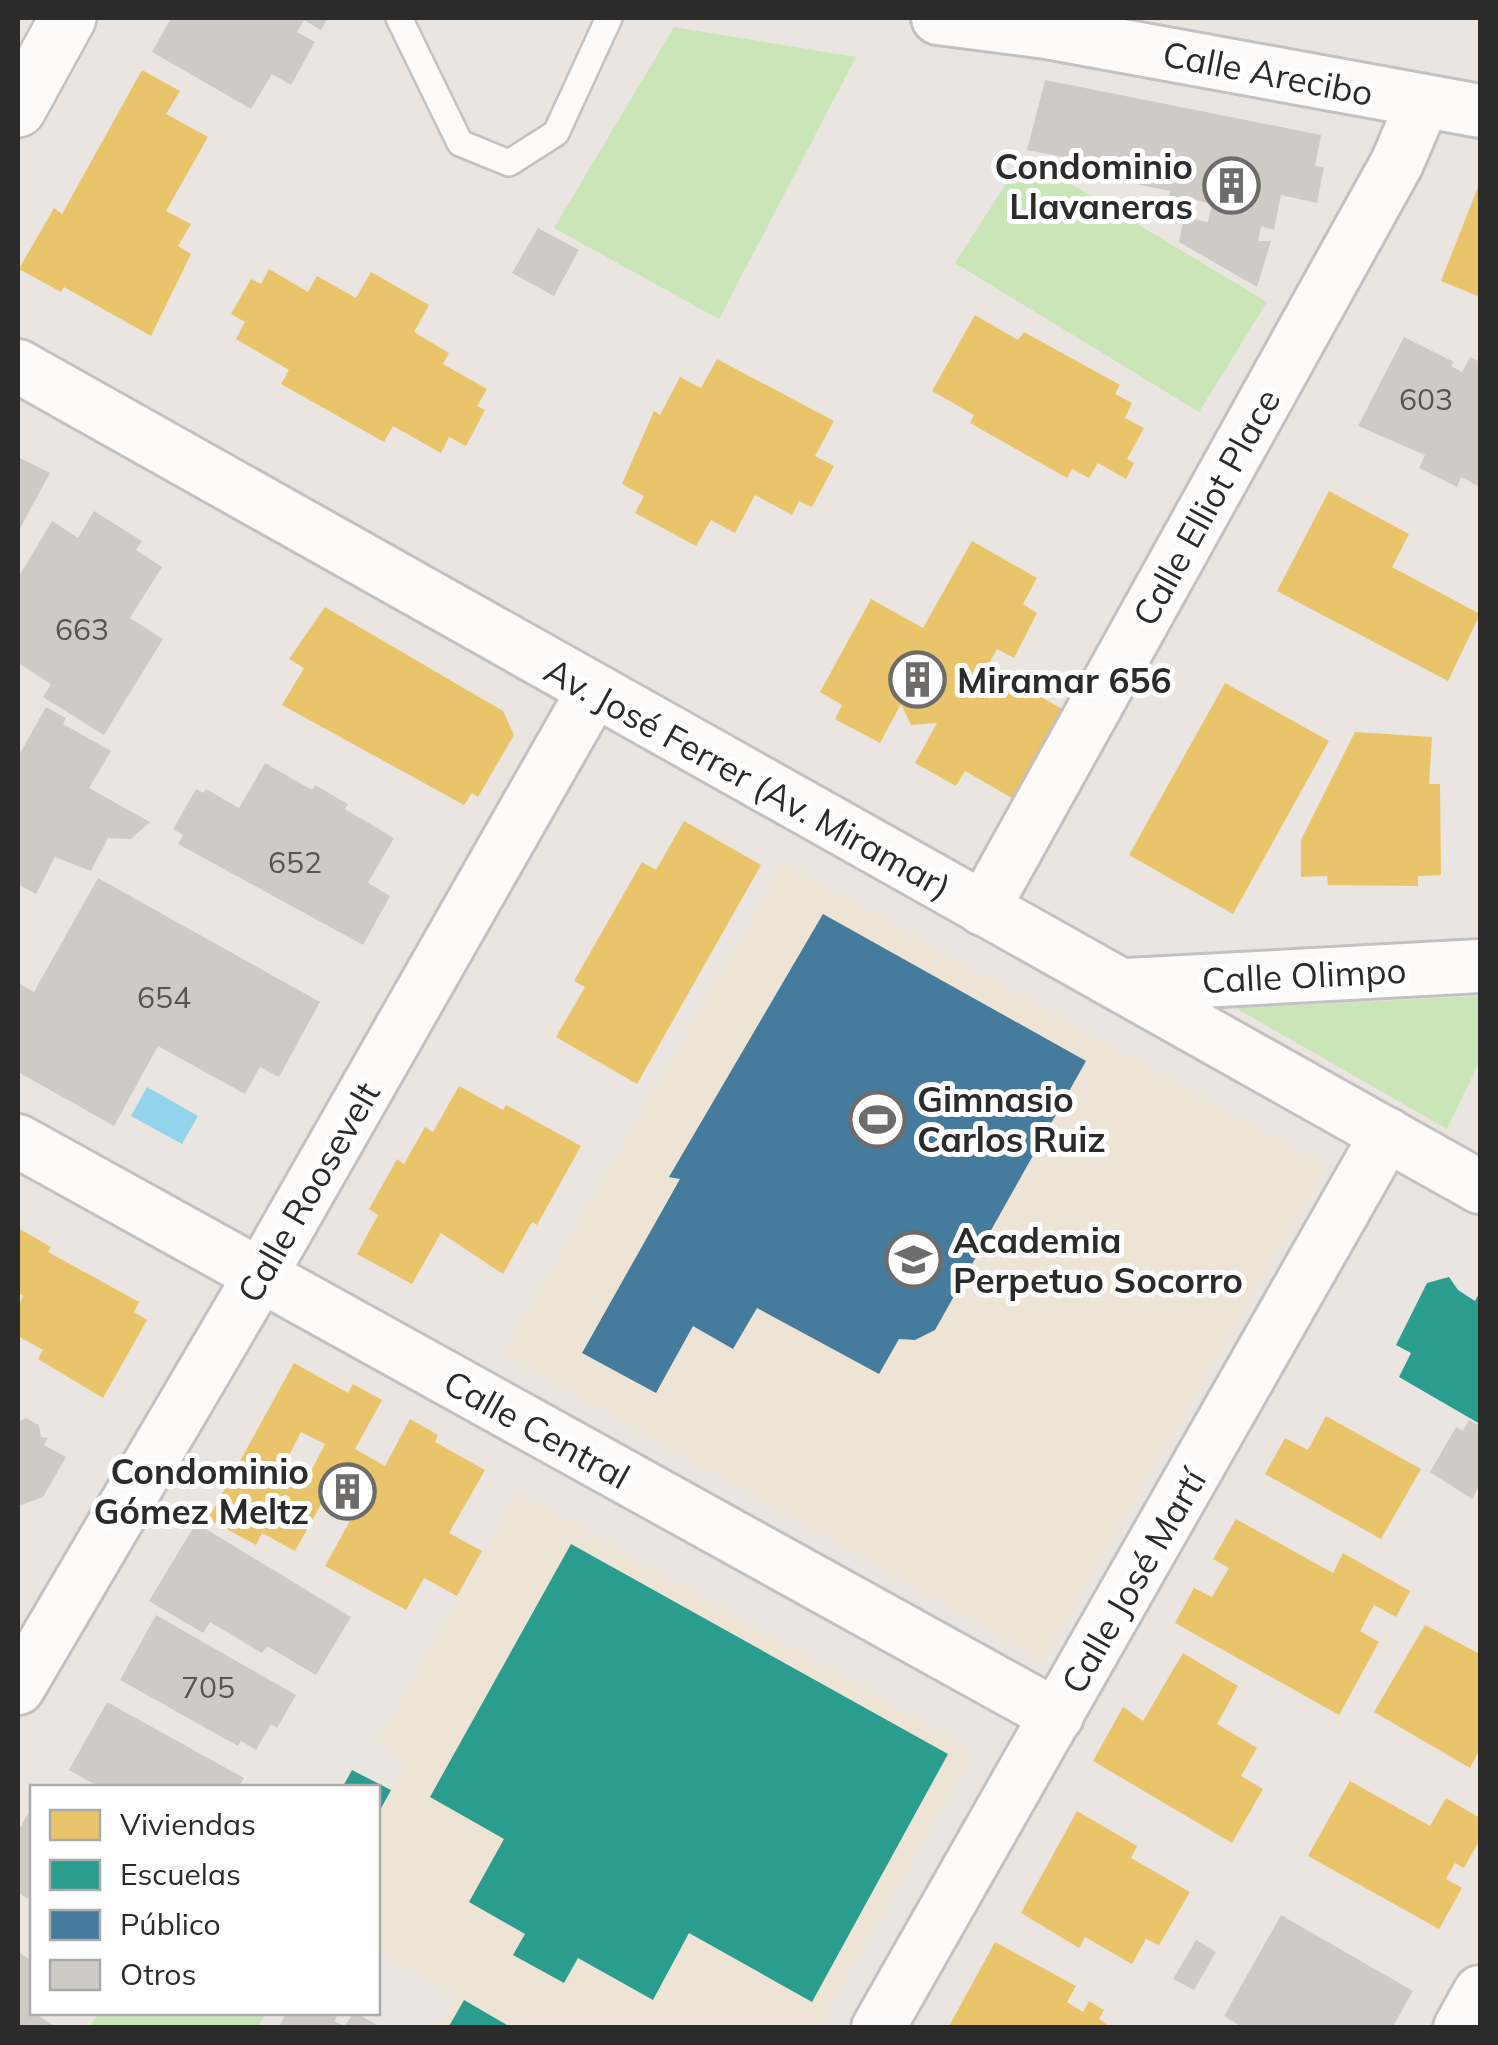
<svg xmlns="http://www.w3.org/2000/svg" width="1498" height="2045" font-family="Mulish,sans-serif">
  <rect width="100%" height="100%" fill="#eae5e0"/>
  <g fill="#ede4d5">
    <path d="M783,863L1326,1166L1042,1660L503,1353Z"/>
    <path d="M518,1492L974,1751L819,2027L436,2028L454,1995L378,1952V1810L406,1759L377,1742Z"/>
  </g>
  <g fill="#cae5b8">
    <path d="M674,27L856,57L719,319L554,228Z"/>
    <path d="M1024,156L1267,302L1199,412L955,263Z"/>
    <path d="M1480,996V1060L1447,1129L1236,1008Z"/>
    <path d="M99,2012H266V2013L258,2027H90Z"/>
  </g>
  <path fill="#93d3ec" d="M147,1087L198,1116L182,1144L131,1116Z"/>
  <g fill="#e9c46a" fill-rule="evenodd">
    <path d="M142,70L180,91L166,114L208,137L166,211L191,224L178,246L191,254L151,336L64,287L61,292L19,269L54,208L62,214Z"/>
    <path d="M1480,182V297L1441,281Z"/>
    <path d="M269,269L308,292L317,276L356,298L371,272L429,305L414,332L449,353L443,364L487,389L477,406L485,410L466,446L449,437L441,453L393,426L384,442L281,384L289,370L236,339L245,322L231,314L251,279L261,284Z"/>
    <path d="M975,315L1018,340L1024,332L1120,385L1115,394L1132,403L1125,418L1144,428L1127,459L1134,463L1126,479L1098,463L1089,478L1072,469L1067,478L970,423L974,415L932,391Z"/>
    <path d="M717,359L834,421L815,456L834,466L812,507L799,501L792,515L755,495L735,533L711,520L696,546L635,513L644,496L622,484L654,411L660,415L680,377L701,388Z"/>
    <path d="M1329,491L1409,534L1392,567L1480,614L1448,681L1277,591Z"/>
    <path d="M972,541L1037,578L1023,604L1037,613L1014,658L997,649L987,667L1075,716L1026,806L965,771L956,786L915,763L937,723L911,725L901,704L880,743L835,719L842,705L820,692L871,599L923,628Z"/>
    <path d="M325,607L503,711L514,735L478,797L472,793L464,805L282,705L304,668L289,659Z"/>
    <path d="M1225,683L1329,741L1233,914L1129,855Z"/>
    <path d="M1355,732L1432,737L1429,784H1440L1441,875L1418,876V886L1328,885L1327,876L1301,877V840Z"/>
    <path d="M684,821L761,865L637,1084L556,1037L585,987L574,981L642,862L656,870Z"/>
    <path d="M459,1086L503,1110L506,1105L581,1146L537,1225L532,1222L503,1274L441,1233L412,1284L357,1254L378,1215L369,1209L397,1159L404,1164L425,1127L433,1132Z"/>
    <path d="M18,1228L51,1247L48,1252L139,1302L134,1312L147,1320L103,1398L38,1359L43,1350L18,1336V1306L23,1296L18,1293Z"/>
    <path d="M294,1363L348,1393L353,1384L382,1400L355,1449L385,1466L410,1419L438,1435L435,1442L485,1470L449,1533L482,1551L457,1596L424,1578L406,1610L325,1566L352,1517L323,1501L295,1551L262,1533L256,1545L208,1519ZM301,1432L325,1444L306,1481L282,1469Z"/>
    <path d="M1326,1416L1421,1469L1381,1539L1265,1474L1285,1438L1308,1450Z"/>
    <path d="M1236,1519L1333,1573L1343,1553L1410,1591L1396,1617L1374,1605L1360,1631L1379,1642L1339,1715L1175,1623L1194,1588L1212,1597L1229,1568L1213,1559Z"/>
    <path d="M1425,1625L1480,1654V1749L1470,1768L1374,1712Z"/>
    <path d="M1183,1653L1238,1686L1217,1724L1257,1748L1241,1776L1263,1789L1232,1843L1093,1761L1123,1707L1143,1721Z"/>
    <path d="M1350,1781L1430,1826L1446,1798L1480,1818V1839L1464,1868L1455,1863L1446,1879L1462,1888L1439,1929L1308,1856Z"/>
    <path d="M1077,1811L1137,1846L1131,1858L1190,1892L1159,1945L1146,1939L1132,1964L1085,1937L1079,1948L1021,1913Z"/>
    <path d="M995,1942L1076,1986L1067,2002L1083,2012L1089,2001L1104,2010L1099,2019L1112,2028H948Z"/>
  </g>
  <g fill="#2a9d8f">
    <path d="M1449,1277L1458,1290L1475,1301L1480,1292V1424L1399,1377L1411,1353L1396,1345L1427,1283Z"/>
    <path d="M571,1544L948,1754L812,2002L689,1933L653,2000L578,1958L564,1983L513,1955L525,1934L469,1902L504,1839L430,1797Z"/>
    <path d="M352,1770L391,1790L378,1814V1788H342Z"/>
    <path d="M464,2000L512,2028H448Z"/>
  </g>
  <path fill="#457b9d" d="M823,914L1086,1061L935,1330L915,1340L899,1339L879,1374L757,1308L733,1349L693,1326L656,1393L582,1353L680,1179L669,1177Z"/>
  <g fill="#cecbc7">
    <path d="M171,18H328L321,30L304,20L297,32L315,42L291,85L272,74L251,109L152,52Z"/>
    <path d="M1045,80L1321,135L1315,166L1324,167L1317,203L1281,195L1274,230L1261,226L1258,241H1271L1257,287L1179,242L1184,217L1208,222L1212,204L1188,198L1186,211L1167,207L1170,191L1116,180L1118,173L1083,165L1085,161L1027,150Z"/>
    <path d="M538,228L579,250L554,296L512,273Z"/>
    <path d="M1404,337L1454,362L1451,366L1462,372L1470,357L1480,362V487L1461,477L1457,487L1419,468L1425,455L1358,426Z"/>
    <path d="M18,457L50,473L18,532Z"/>
    <path d="M94,511L142,541L136,550L162,567L130,618L163,639L104,735L43,697L51,684L18,663V578L52,521L78,538Z"/>
    <path d="M46,707L66,718L63,724L111,751L89,788L150,822L131,839L108,838L91,871L55,857L36,894L18,884V757Z"/>
    <path d="M265,763L312,790L315,785L348,804L345,809L394,838L368,883L390,896L363,945L178,844L183,835L173,829L196,789L203,793L206,789L239,808Z"/>
    <path d="M98,878L320,1002L279,1077L260,1067L245,1094L158,1046L114,1126L18,1072V983L34,992Z"/>
    <path d="M26,1418L39,1425L41,1437L48,1438L44,1445L66,1457L43,1497L21,1505L18,1503V1422Z"/>
    <path d="M1469,1420L1480,1426V1484L1472,1499L1430,1472L1456,1427L1463,1431Z"/>
    <path d="M196,1523L351,1617L316,1675L267,1646L262,1653L210,1622L203,1633L149,1601Z"/>
    <path d="M156,1615L296,1695L277,1728L271,1724L256,1750L241,1741L238,1746L120,1680Z"/>
    <path d="M107,1702L244,1778L238,1788H101L69,1770Z"/>
    <path d="M32,1806V1901L18,1893V1832Z"/>
    <path d="M1281,1915L1413,1991L1392,2028H1244L1224,2016Z"/>
    <path d="M1196,1940L1216,1952L1194,1990L1173,1979Z"/>
    <path d="M20,1953L32,1961V2012L58,2028H18Z"/>
    <path d="M287,2012H340L334,2021L344,2026L355,2012L382,2028H278Z"/>
  </g>
  <g fill="none" stroke-linecap="round" stroke-linejoin="round">
    <defs>
      <path id="lane" d="M399,18L460,143L509,163L556,133L609,18"/>
      <g id="street">
        <path d="M938,18L1046,32L1480,111"/>
        <path d="M18,366L1480,1187"/>
        <path d="M983,909L1397,163L1423,102"/>
        <path d="M1127,985L1480,966"/>
        <path d="M18,1141L1057,1716"/>
        <path d="M18,1688L260,1276L593,692"/>
        <path d="M878,2028L1387,1134"/>
        <path d="M1460,2028L1480,1992"/>
      </g>
      <path id="secondary" d="M18,109L68,18"/>
    </defs>
    <use href="#lane" stroke="#c3c1c1" stroke-width="30"/>
    <use href="#street" stroke="#c3c1c1" stroke-width="58"/>
    <use href="#secondary" stroke="#c3c1c1" stroke-width="60"/>
    <use href="#lane" stroke="#fcfbfa" stroke-width="25"/>
    <use href="#street" stroke="#fcfbfa" stroke-width="52"/>
    <use href="#secondary" stroke="#fcfbfa" stroke-width="55"/>
  </g>
  <defs>
    <symbol id="building-ring" viewBox="-11 -11 22 22"><circle r="9.5" fill="#fff" stroke="#6e6c6a" stroke-width="1.5"/><path d="M-4-6H4V6H1V3H-1V6H-4ZM-2.5-4.3h1.7v1.8h-1.7ZM.8-4.3h1.7v1.8H.8ZM-2.5-1h1.7V.8h-1.7ZM.8-1h1.7V.8H.8Z" fill="#6e6c6a"/></symbol>
    <symbol id="stadium-ring" viewBox="-11 -11 22 22"><circle r="9.5" fill="#fff" stroke="#6e6c6a" stroke-width="1.5"/><path d="M0-5a6.5 5 0 1 0 0 10a6.5 5 0 1 0 0-10ZM-3.5-1.8h7v3.6h-7Z" fill="#6e6c6a"/></symbol>
    <symbol id="school-ring" viewBox="-11 -11 22 22"><circle r="9.5" fill="#fff" stroke="#6e6c6a" stroke-width="1.5"/><path d="M0-5L7-2L0 1L-7-2ZM-4 1L0 2.5L4 1V4Q0 6-4 4Z" fill="#6e6c6a"/></symbol>
  </defs>
  <g fill-rule="evenodd">
    <use href="#building-ring" x="1200" y="154" width="63" height="63"/>
    <use href="#building-ring" x="886" y="648" width="63" height="63"/>
    <use href="#stadium-ring" x="846" y="1088" width="63" height="63"/>
    <use href="#school-ring" x="882" y="1228" width="63" height="63"/>
    <use href="#building-ring" x="316" y="1460" width="63" height="63"/>
  </g>
  <g text-anchor="middle" dominant-baseline="central" stroke-width="10" stroke-linejoin="round" paint-order="stroke">
    <g font-size="30" fill="#565554">
      <text x="1426" y="399">603</text>
      <text x="82" y="629">663</text>
      <text x="295" y="862">652</text>
      <text x="164" y="997">654</text>
      <text x="208" y="1687">705</text>
    </g>
    <g font-size="35" fill="#2b2b2b" stroke="#fff">
      <text transform="translate(1268 73) rotate(11)">Calle Arecibo</text>
      <text transform="translate(1206 507) rotate(-61)">Calle Elliot Place</text>
      <text transform="translate(748 778) rotate(29)">Av. José Ferrer (Av. Miramar)</text>
      <text transform="translate(1304 975) rotate(-3)">Calle Olimpo</text>
      <text transform="translate(308 1192) rotate(-60)">Calle Roosevelt</text>
      <text transform="translate(537 1429) rotate(29)">Calle Central</text>
      <text transform="translate(1133 1581) rotate(-60)">Calle José Martí</text>
    </g>
    <g font-size="35" font-weight="bold" fill="#2b2b2b" stroke="#fff" text-anchor="start">
      <text x="1193" y="166" text-anchor="end">Condominio<tspan x="1193" dy="40">Llavaneras</tspan></text>
      <text x="957" y="680">Miramar 656</text>
      <text x="917" y="1099">Gimnasio<tspan x="917" dy="40">Carlos Ruiz</tspan></text>
      <text x="953" y="1240">Academia<tspan x="953" dy="40">Perpetuo Socorro</tspan></text>
      <text x="309" y="1471" text-anchor="end">Condominio<tspan x="309" dy="40">Gómez Meltz</tspan></text>
    </g>
  </g>
  <rect width="1498" height="2045" fill="none" stroke="#2b2b2b" stroke-width="40"/>
  <rect x="30" y="1785" width="350" height="230" fill="#ffffff" stroke="#aaaaaa" stroke-width="2.5"/>
  <rect x="50" y="1810" width="50" height="30" fill="#e9c46a" stroke="#aaaaaa" stroke-width="2.5"/>
  <text x="120" y="1835" font-size="30" fill="#2b2b2b">Viviendas</text>
  <rect x="50" y="1860" width="50" height="30" fill="#2a9d8f" stroke="#aaaaaa" stroke-width="2.5"/>
  <text x="120" y="1885" font-size="30" fill="#2b2b2b">Escuelas</text>
  <rect x="50" y="1910" width="50" height="30" fill="#457b9d" stroke="#aaaaaa" stroke-width="2.5"/>
  <text x="120" y="1935" font-size="30" fill="#2b2b2b">Público</text>
  <rect x="50" y="1960" width="50" height="30" fill="#cecbc7" stroke="#aaaaaa" stroke-width="2.5"/>
  <text x="120" y="1985" font-size="30" fill="#2b2b2b">Otros</text>
</svg>
